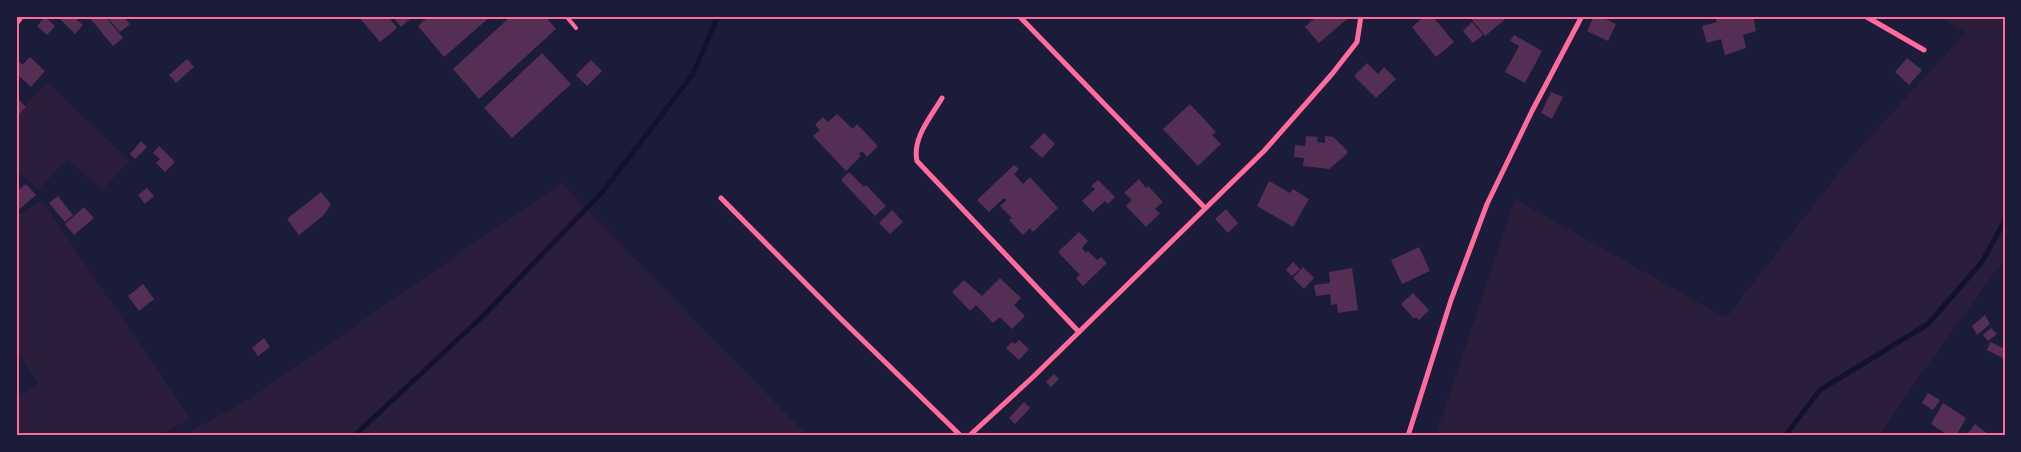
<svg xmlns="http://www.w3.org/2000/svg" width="2021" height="452" font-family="'Roboto Condensed',sans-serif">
  <rect width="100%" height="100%" fill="#1b1b3a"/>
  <g fill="#2a1e3b">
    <path d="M1936,16H2005V258L1901,402L1880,436H1435L1515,199L1726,318L1848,161L1966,32Z"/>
    <path d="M47,82L130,161L102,190L68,159L38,190L16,169V115Z"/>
    <path d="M561,183L808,436H181L248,400Z"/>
    <path d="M42,200L190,419L159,436H16V398L38,383L16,348V216Z"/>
  </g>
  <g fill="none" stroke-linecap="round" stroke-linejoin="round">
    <g stroke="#12122b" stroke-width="5">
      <path d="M354,436L484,315L604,190L693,74L718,16"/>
      <path d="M1785,436L1820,390L1928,324L1982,262L2005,220"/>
    </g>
  </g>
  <g fill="#542f53">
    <path d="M57,16H81L77,20L83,25L75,34Z"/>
    <path d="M88,16H105L123,38L113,46Z"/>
    <path d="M106,16H123L130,24L120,32Z"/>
    <path d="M358,16H388L397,28L380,42Z"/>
    <path d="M392,16H410L411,18L401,27Z"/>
    <path d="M429,16H491L444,57L418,26Z"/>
    <path d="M511,16H545L556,29L479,99L453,69Z"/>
    <path d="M1317,16H1344L1347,19L1319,43L1305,27Z"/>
    <path d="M1425,16H1432L1454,42L1436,57L1412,27Z"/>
    <path d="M1469,16H1509L1485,36Z"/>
    <path d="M1594,16H1600L1616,24L1608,41L1587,31Z"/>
    <path d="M1715,16H1753L1756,31L1743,35L1746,48L1725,55L1721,39L1707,43L1702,26L1717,22Z"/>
    <path d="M45,17L55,26L47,35L37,26Z"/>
    <path d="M1472,22L1483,35L1473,43L1463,31Z"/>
    <path d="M1514,35L1542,51L1525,83L1505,72L1519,46L1510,41Z"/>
    <path d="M542,53L571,84L512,138L484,108Z"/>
    <path d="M30,57L45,71L31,87L16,73V63L18,60L22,65Z"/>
    <path d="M1907,58L1922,70L1909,85L1895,72Z"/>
    <path d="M187,59L194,67L176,83L169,75Z"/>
    <path d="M591,60L602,71L587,86L576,75Z"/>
    <path d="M1367,63L1378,74L1384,67L1396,79L1376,98L1354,76Z"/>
    <path d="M1551,92L1563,97L1552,119L1541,113Z"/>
    <path d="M16,97L26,107L16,117Z"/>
    <path d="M1190,104L1216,132L1212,135L1221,144L1198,166L1163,129Z"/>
    <path d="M837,114L853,129L857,124L878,146L867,157L862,151L859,154L861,156L846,171L813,136L820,130L815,125L823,117L828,122Z"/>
    <path d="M1044,133L1055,144L1042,158L1030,147Z"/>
    <path d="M1306,136L1318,137L1317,142L1325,143V136L1333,137L1347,150V154L1329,169L1303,166L1304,158L1294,157L1295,145L1305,146Z"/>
    <path d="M141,141L147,147L135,159L130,154Z"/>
    <path d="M159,146L175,162L165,172L156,163L160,159L153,153Z"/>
    <path d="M1014,165L1019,169L1014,174L1023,184L1030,177L1058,208L1033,232L1030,228L1023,235L1009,220L1012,218L1000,206L1007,200L1004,198L989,212L977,200Z"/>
    <path d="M849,172L864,187L866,185L886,206L875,216L841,180Z"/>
    <path d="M1139,179L1146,188L1148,186L1163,202L1155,209L1160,213L1146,227L1126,206L1132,200L1124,193Z"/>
    <path d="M1098,180L1115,197L1108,204L1105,201L1093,212L1082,201L1095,189L1091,186Z"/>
    <path d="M1269,181L1290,193L1293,189L1309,199L1293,227L1257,206Z"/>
    <path d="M26,184L36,195L16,212V192Z"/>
    <path d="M147,188L154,196L145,204L138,195Z"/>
    <path d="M321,192L331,204L324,215L299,235L287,219Z"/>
    <path d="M58,196L73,215L65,222L49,203Z"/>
    <path d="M84,207L94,218L74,235L65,224Z"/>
    <path d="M1226,209L1238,223L1228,233L1215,219Z"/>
    <path d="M892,210L903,222L890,234L879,223Z"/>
    <path d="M1079,232L1088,241L1082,248L1086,253L1088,251L1097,260L1101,257L1107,263L1083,286L1076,278L1080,275L1058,252Z"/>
    <path d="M1419,247L1430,271L1402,284L1391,260Z"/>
    <path d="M1293,262L1300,269L1292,276L1286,270Z"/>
    <path d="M1303,267L1314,278L1304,289L1293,278Z"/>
    <path d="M1352,268L1358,310L1338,313L1337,304L1331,305L1330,294L1316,296L1314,285L1330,283L1329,272Z"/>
    <path d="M1000,278L1021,298L1014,305L1025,316L1012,329L1000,317L993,323L976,305L970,311L952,292L964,280L982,296Z"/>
    <path d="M143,284L154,299L139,311L128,296Z"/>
    <path d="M1413,293L1429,310L1419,320L1416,317L1414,319L1401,304Z"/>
    <path d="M1985,315L1990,324L1977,335L1972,326Z"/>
    <path d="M1991,328L1997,334L1988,341L1983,335Z"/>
    <path d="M264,338L270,347L258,356L252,348Z"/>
    <path d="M1019,340L1029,349L1019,360L1006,348L1012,342L1015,344Z"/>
    <path d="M1990,342L2005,349V359L1987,350Z"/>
    <path d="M1054,374L1059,379L1051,387L1046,382Z"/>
    <path d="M1928,393L1940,400L1933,410L1922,403Z"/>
    <path d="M1024,402L1030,408L1015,424L1009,418Z"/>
    <path d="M1943,403L1966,418L1956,436H1949L1931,424Z"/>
    <path d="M1975,424L1990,436H1966Z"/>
  </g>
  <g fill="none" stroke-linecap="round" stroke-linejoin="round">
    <path stroke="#ff6b9d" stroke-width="4" d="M566,16L576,28"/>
    <g stroke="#ff6b9d" stroke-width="5">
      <path d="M1019,16L1205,208"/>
      <path d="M1865,16L1924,50"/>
      <path d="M16,24L22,16"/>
      <path d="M942,98C931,117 912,138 917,161L1079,332"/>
      <path d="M721,198L841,319L961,436"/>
      <path d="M969,436L1033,377L1264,151L1332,74L1357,42L1361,16"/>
      <path d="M1408,436L1451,300L1487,204L1532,111L1582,16"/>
    </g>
  </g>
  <rect width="2021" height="452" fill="none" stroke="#1b1b3a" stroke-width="35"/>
  <rect x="18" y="18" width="1986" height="416" fill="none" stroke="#ff6b9d" stroke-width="2"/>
</svg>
